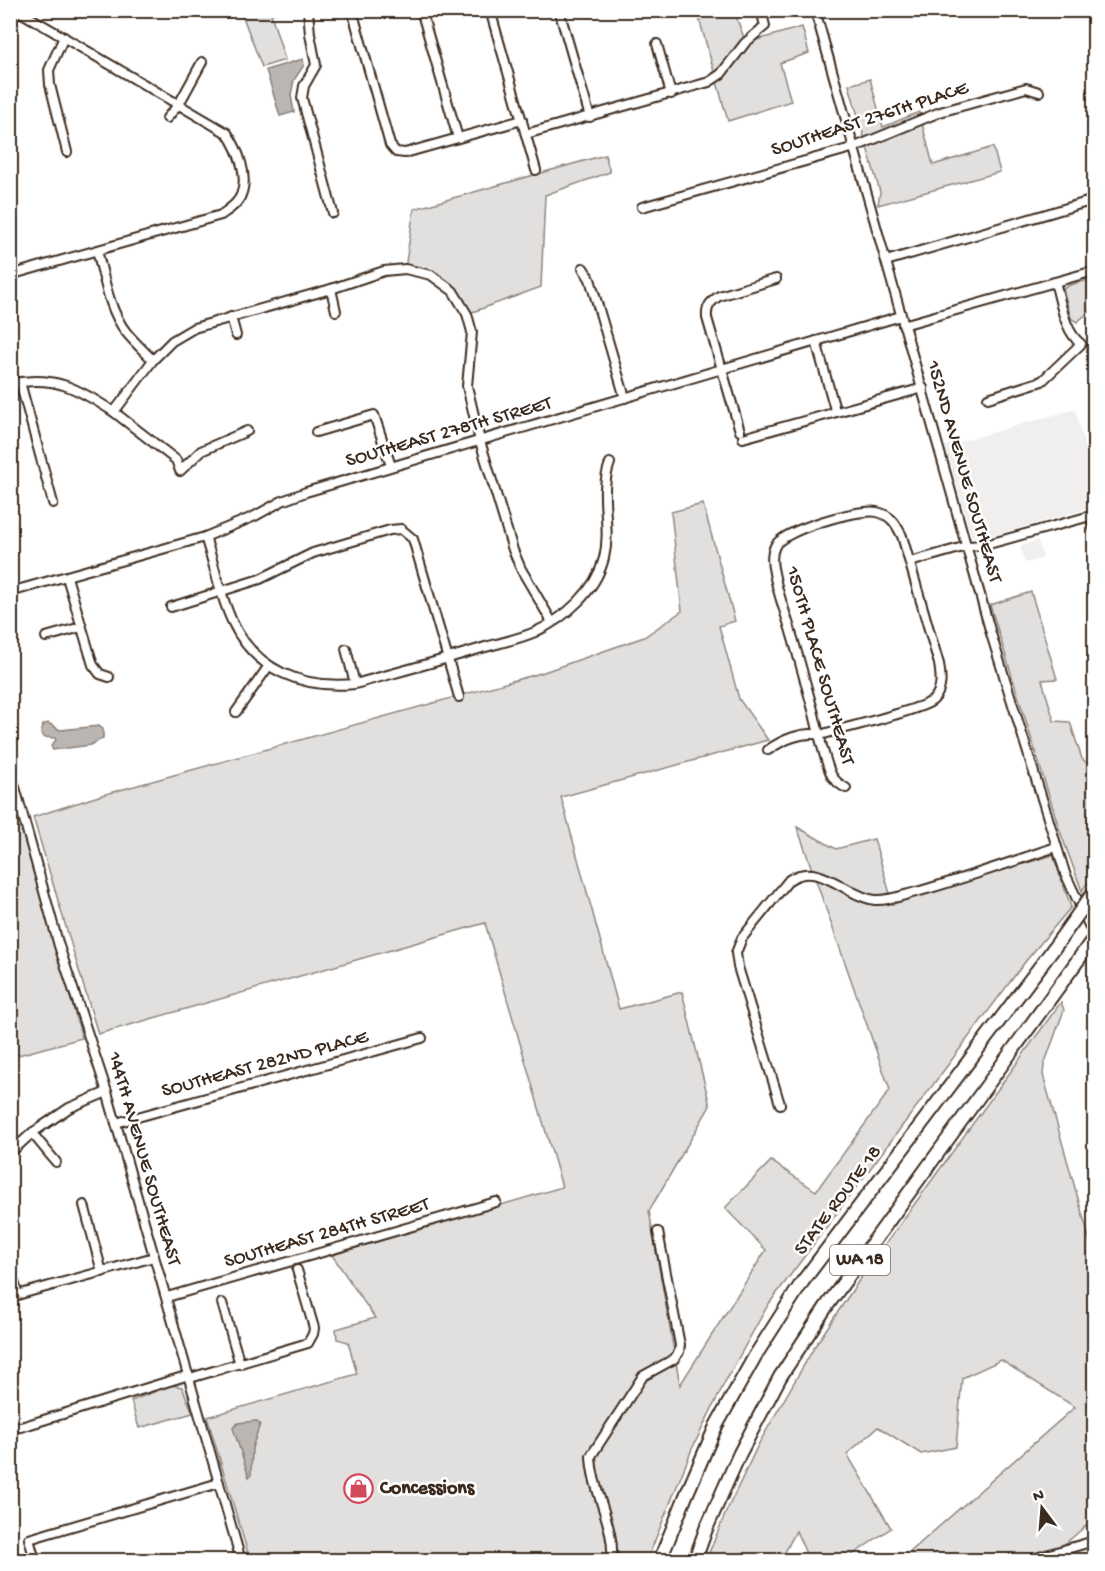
<svg xmlns="http://www.w3.org/2000/svg" width="1105" height="1571" font-family="'Gochi Hand',sans-serif">
  <rect width="100%" height="100%" fill="#fff"/>
  <filter id="ink" filterUnits="userSpaceOnUse"><feTurbulence type="fractalNoise" baseFrequency=".0167" numOctaves="2"/><feDisplacementMap in="SourceGraphic" scale="12" xChannelSelector="R" yChannelSelector="G"/><feConvolveMatrix kernelMatrix="1 2 1 2 8 2 1 2 1" color-interpolation-filters="sRGB"/></filter>
  <g filter="url(#ink)">
    <g fill="#f1efee">
      <path d="M1075,409L1094,478V507L984,538H978L971,535L945,446Z"/>
      <path d="M1038,540L1043,558L1025,563L1020,546Z"/>
    </g>
    <g fill="#e2e0de" stroke="#8e857e" stroke-width="1.5">
      <path d="M204,11H282L271,14L285,60L262,67L243,17Z"/>
      <path d="M697,11H734L746,43L802,27L809,53L780,63L791,101L728,121Z"/>
      <path d="M870,79L883,127L919,112L933,165L993,147L1000,172L878,205L880,192L849,85Z"/>
      <path d="M605,155L610,172L545,195L541,287L467,314L446,284L405,269L414,209Z"/>
      <path d="M1088,280L1094,308L1077,322L1071,318L1063,289L1070,285Z"/>
      <path d="M703,504L735,621L719,626L739,699L768,740L561,797L619,1009L682,992L710,1106L649,1211L680,1385L766,1250L725,1208L771,1161L816,1191L890,1090L797,827L836,849L874,839L893,904L1053,855L1071,907L1025,962L768,1305L725,1382L692,1449L647,1560H250L207,1417L357,1374L348,1342L337,1339L336,1329L375,1318L332,1255L562,1187L485,923L98,1034L33,817L102,795L541,673L644,637L682,611L671,512Z"/>
      <path d="M1031,592L1057,679L1042,680L1054,721L1070,722L1082,759L1094,768V873L1082,891L1060,831L990,605Z"/>
      <path d="M10,790L82,1038L11,1057H10Z"/>
      <path d="M1061,1002L1064,1010L1044,1065L1043,1075L1094,1255V1519L1046,1560H901L1075,1407L1001,1360L962,1378L956,1447L921,1454L878,1427L847,1454L891,1528L845,1560H809L796,1531L781,1560H706L727,1510L758,1445L815,1346L858,1282Z"/>
      <path d="M171,1385L182,1387L193,1413L139,1428L131,1401Z"/>
    </g>
    <g fill="#bcb6b3" stroke="#887e77" stroke-width="1.5">
      <path d="M303,59L304,65L294,80L291,95L294,112L280,116L266,70Z"/>
      <path d="M48,723L60,730L99,726L103,729V738L91,745L53,750L51,746L56,740L55,738L44,737L41,733L43,725Z"/>
      <path d="M256,1421L260,1424L252,1448L251,1475L249,1477L233,1428L238,1423Z"/>
    </g>
    <g fill="none" stroke-linecap="round" stroke-linejoin="round">
      <defs>
        <g id="minor">
          <path d="M308,10L310,34L316,65L304,86L302,98L333,213"/>
          <path d="M352,10L390,145L396,152L405,153L522,120"/>
          <path d="M421,10L458,138"/>
          <path d="M490,10L536,170"/>
          <path d="M559,10L590,117"/>
          <path d="M815,10L992,637L1065,873L1094,936"/>
          <path d="M64,37L49,70L50,85L67,152"/>
          <path d="M657,44L671,94"/>
          <path d="M167,118L179,104L202,62"/>
          <path d="M526,134L709,82L721,74L745,43L765,26L761,10"/>
          <path d="M642,207L855,147L940,112L1026,88L1039,92"/>
          <path d="M97,250C104,277 109,310 126,332C134,342 144,351 153,360"/>
          <path d="M886,261L1094,200"/>
          <path d="M583,268L590,279L625,398"/>
          <path d="M10,275L221,215C228,210 238,204 241,195C249,176 238,149 227,133L17,10"/>
          <path d="M331,289L336,311"/>
          <path d="M231,317L236,335"/>
          <path d="M903,325L1094,271"/>
          <path d="M816,341L834,406"/>
          <path d="M20,382L53,503"/>
          <path d="M10,384C54,374 79,389 114,412L153,360L172,341L194,328L331,289L384,271L405,269L431,275L453,291L467,314L472,332L467,386L480,441L513,550L521,569L552,622"/>
          <path d="M988,398L1042,381L1081,344C1064,331 1061,302 1055,282"/>
          <path d="M114,412L176,460L180,471L201,451L247,431"/>
          <path d="M740,431L707,318C706,307 710,302 719,296L776,279"/>
          <path d="M316,432L374,415L391,466"/>
          <path d="M743,438L923,388"/>
          <path d="M1091,516L1094,528"/>
          <path d="M205,537C214,563 220,596 232,621C255,671 303,689 355,684C398,672 440,661 482,648C499,643 519,639 535,632C565,618 596,591 604,558C612,525 598,495 610,463"/>
          <path d="M910,562L967,546L985,545L1094,515"/>
          <path d="M67,577L93,665L100,674L109,677"/>
          <path d="M10,592L205,537L255,516L282,501L306,492L901,316"/>
          <path d="M171,607L260,579L313,553L390,530L401,529L413,539L459,697"/>
          <path d="M46,637L81,627"/>
          <path d="M346,649L355,684"/>
          <path d="M236,712L268,667"/>
          <path d="M768,750C782,740 803,731 820,735C840,729 922,710 933,700C943,690 941,676 939,664L902,536C896,524 891,515 877,512C859,508 783,530 775,546C771,554 772,565 774,573C777,590 783,606 788,622C797,651 805,681 813,710C818,728 824,761 832,776C836,782 840,785 846,788"/>
          <path d="M10,769L59,946L107,1092L241,1560"/>
          <path d="M780,1104L738,967L736,953L742,938L789,880C819,859 847,897 875,900C890,901 906,894 920,891C966,878 1011,862 1056,847"/>
          <path d="M116,1123L422,1038"/>
          <path d="M32,1133L56,1162"/>
          <path d="M10,1153L32,1133L69,1108L107,1092"/>
          <path d="M84,1205L102,1272"/>
          <path d="M10,1269L18,1295"/>
          <path d="M10,1297L154,1257"/>
          <path d="M167,1297L496,1202"/>
          <path d="M222,1303L240,1364"/>
          <path d="M190,1378L308,1343L313,1334L314,1328L297,1270"/>
          <path d="M10,1426L21,1427L189,1375"/>
          <path d="M35,1560L29,1539L219,1483"/>
          <path d="M612,1560C615,1525 592,1491 591,1456L643,1376L674,1359L679,1352L680,1345L658,1232"/>
          <path d="M1029,1560L1094,1541"/>
        </g>
        <g id="highway">
          <path d="M660,1560L685,1498L716,1426L755,1356L803,1281L1051,952"/>
          <path d="M695,1560L706,1529L740,1453L780,1377L826,1307L1094,938"/>
        </g>
      </defs>
      <use href="#minor" stroke="#3b2a1e" stroke-width="12"/>
      <use href="#highway" stroke="#3b2a1e" stroke-width="16"/>
      <use href="#minor" stroke="#fff" stroke-width="8"/>
      <use href="#highway" stroke="#fff" stroke-width="12"/>
      <defs>
        <path id="highway-bridge" d="M1051,952L1094,892"/>
      </defs>
      <use href="#highway-bridge" stroke="#3b2a1e" stroke-width="16" stroke-linecap="butt"/>
      <use href="#highway-bridge" stroke="#fff" stroke-width="12"/>
    </g>
  </g>
  <defs>
    <symbol id="shop-ring" viewBox="-11 -11 22 22"><circle r="9.5" fill="#fff" stroke="#d1495b" stroke-width="1.5"/><path d="M-5-2.5h2.3a2.7 3.5 0 0 1 5.4 0H5L5.5 6h-11ZM-1.5-2.5h3a1.5 2.3 0 0 0-3 0Z" fill="#d1495b"/></symbol>
  </defs>
  <g fill-rule="evenodd">
    <use href="#shop-ring" x="342" y="1472" width="33" height="33"/>
  </g>
  <g text-anchor="middle" dominant-baseline="central" stroke-width="5" stroke-linejoin="round" paint-order="stroke">
    <rect fill="#fff" stroke="#766a62" stroke-width="1.5" x="830" y="1245" width="60" height="30" rx="4.5"/>
    <g font-size="18" font-weight="bold" fill="#3b2a1e">
      <text x="860" y="1260">WA 18</text>
    </g>
    <g font-size="20" fill="#3b2a1e" stroke="#fff">
      <text transform="translate(870 120) rotate(-18)">SOUTHEAST 276TH PLACE</text>
      <text transform="translate(449 433) rotate(-16)">SOUTHEAST 278TH STREET</text>
      <text transform="translate(963 472) rotate(74)">152ND AVENUE SOUTHEAST</text>
      <text transform="translate(819 666) rotate(74)">150TH PLACE SOUTHEAST</text>
      <text transform="translate(265 1065) rotate(-15)">SOUTHEAST 282ND PLACE</text>
      <text transform="translate(143 1159) rotate(74)">144TH AVENUE SOUTHEAST</text>
      <text transform="translate(839 1201) rotate(-53)">STATE ROUTE 18</text>
      <text transform="translate(327 1234) rotate(-16)">SOUTHEAST 284TH STREET</text>
    </g>
    <g font-size="20" font-weight="bold" fill="#3b2a1e" stroke="#fff" text-anchor="start">
      <text x="380" y="1489">Concessions</text>
    </g>
  </g>
  <rect width="1105" height="1571" fill="none" stroke="#fff" stroke-width="36"/>
  <rect x="18" y="18" width="1069" height="1535" fill="none" stroke="#3b2a1e" stroke-width="2" filter="url(#ink)"/>
  <g transform="translate(1042 1508) rotate(344)" stroke="#ffffff" stroke-width="4.5" paint-order="stroke">
  <path d="M0-4.5L10 22L0 15L-10 22Z" fill="#3b2a1e"/>
  <text y="-9" font-size="16" font-weight="bold" text-anchor="middle" fill="#3b2a1e">N</text>
  </g>
</svg>
